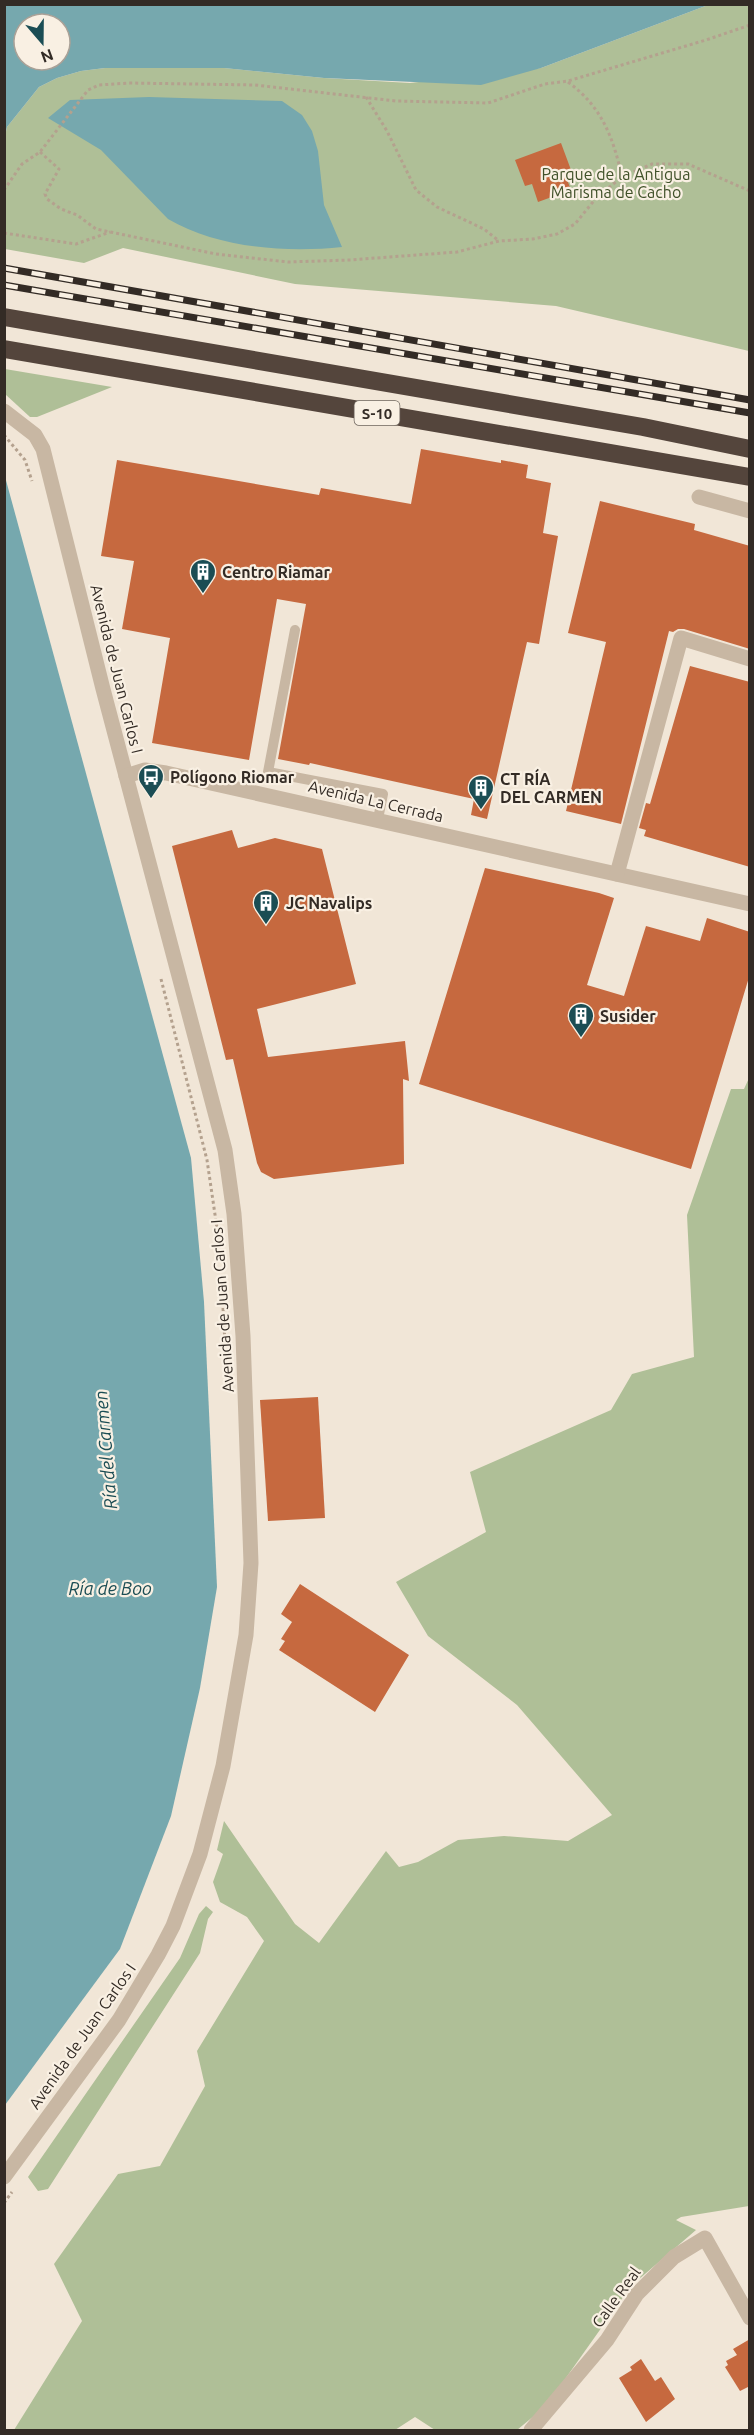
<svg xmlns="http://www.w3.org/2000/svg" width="754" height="2435" font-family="Ubuntu,sans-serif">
  <rect width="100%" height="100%" fill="#f1e6d7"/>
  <g fill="#afbf97">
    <path d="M708,5H749V351L556,306L295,284L123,248L84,263L5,249V136L7,127L39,87L57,78L81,71L105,68H224L324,78L410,83L541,68Z"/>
    <path d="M4,369H5L112,387L37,417H30L5,394Z"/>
    <path d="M749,1078V2206L681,2217L676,2220L696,2230L631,2286L546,2406L517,2430H435L415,2417L395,2430H14L82,2321L54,2264L118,2174L160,2166L205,2086L197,2051L264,1941L247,1917L220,1902L213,1882L223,1854L217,1850L224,1821L295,1924L319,1943L386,1851L399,1867L418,1862L458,1840L504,1836L568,1841L612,1815L517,1705L428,1636L396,1582L486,1532L470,1472L611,1410L632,1374L694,1357L687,1215L731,1089H744Z"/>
    <path d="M206,1906L213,1912L208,1919L200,1953L48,2189L38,2191L28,2177L180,1958L199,1914Z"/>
  </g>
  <g fill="#76a8ae" fill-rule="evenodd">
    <path d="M5,4H708V5L541,68L481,85L324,78L224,68H105L81,71L57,78L39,87L7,127L5,136ZM24,24H60V60H24Z"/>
    <path d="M149,97L282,101L302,115L312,131L318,151L324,205L342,247C286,253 217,248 168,219L101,150L48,118L70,100Z"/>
    <path d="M4,473L191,1158L204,1302L217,1587L200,1688L171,1816L120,1949L5,2105Z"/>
  </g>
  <g fill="#c6693f">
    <path d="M561,143L571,170L564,172L571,190L538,202L532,184L525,186L515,160Z"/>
    <path d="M421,449L501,463V460L528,465L526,478L551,483L543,533L558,536L539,644L527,642L487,819L471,815L474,799L310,763L309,765L278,759L306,604L277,599L249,760L152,743L170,638L122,629L134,561L101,556L117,460L319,495L321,488L411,504Z"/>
    <path d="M600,501L695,524L694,530L750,546V649L684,629H678L673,632L669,631L621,824L566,811L606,642L568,633Z"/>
    <path d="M690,666L750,682V867L644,836L646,830L639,828L646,803L650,804Z"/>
    <path d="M232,830L238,848L275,838L322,849L356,984L257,1009L268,1057L405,1041L409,1081L403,1079L404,1164L274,1179L261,1172L257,1163L233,1059L226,1060L172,846Z"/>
    <path d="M485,868L599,893L614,898L587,985L624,996L646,926L700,941L707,918L750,932V974L691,1169L419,1084Z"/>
    <path d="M318,1397L325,1518L268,1521L260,1400Z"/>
    <path d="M300,1584L409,1655L375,1712L279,1650L285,1641L281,1639L292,1622L281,1614Z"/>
    <path d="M750,2339V2386L740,2391L725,2367L728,2365L726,2361L737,2355L733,2349Z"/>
    <path d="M641,2359L655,2381L661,2377L675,2399L646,2422L619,2378L632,2370L630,2367Z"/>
  </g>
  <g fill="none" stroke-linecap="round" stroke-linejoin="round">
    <g stroke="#b4a18e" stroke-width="3" stroke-dasharray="3 3" stroke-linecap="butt">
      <path d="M568,82C602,107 613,137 622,177"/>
      <path d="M366,97L387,131L416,190L437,207L484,229L499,241"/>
      <path d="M40,152L59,169L45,194L47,199L61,209L77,215L96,229L216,254L288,262L349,260L457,252L499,241L533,239L557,234L575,224L597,197L622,177L652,164H688L750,191"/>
      <path d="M4,190L22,164L40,152L88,90L99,85L129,83L255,85L396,101L488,103L545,84L568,81L706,40L750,25"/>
      <path d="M4,233L76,244L110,232"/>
      <path d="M4,435L25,460L32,481"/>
      <path d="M161,979L207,1160L218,1235"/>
      <path d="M223,1308L226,1361"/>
      <path d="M4,2203L12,2192"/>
    </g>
    <path stroke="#c8b7a3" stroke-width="10" d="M295,630L268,772L383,794L378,819"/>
    <g stroke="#c8b7a3" stroke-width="15">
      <path d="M4,411L35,435L43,449L103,689L225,1150L234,1214L243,1336L251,1563L246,1635L223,1766L200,1854L173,1926L158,1955L119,2020L4,2177"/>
      <path d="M699,497L750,511"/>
      <path d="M126,776L145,770L166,773L750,904"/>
      <path d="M617,874L681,638L750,659"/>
      <path d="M531,2430L607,2340L637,2294L674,2257L705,2238L750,2318"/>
    </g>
    <g stroke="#54453c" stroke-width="18">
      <path d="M4,317L643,427L750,449"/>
      <path d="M4,349L750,477"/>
    </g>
    <defs>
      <g id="rail">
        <path d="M4,268L750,400"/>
        <path d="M4,285L750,413"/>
      </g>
    </defs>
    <use href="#rail" stroke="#332b25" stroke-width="7"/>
    <use href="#rail" stroke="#f9f0e3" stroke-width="4.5" stroke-dasharray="14" stroke-linecap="butt"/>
  </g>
  <defs>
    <symbol id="building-pin" viewBox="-11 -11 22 30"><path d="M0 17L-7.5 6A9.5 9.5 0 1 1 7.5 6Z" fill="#1b4d54" stroke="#f9f0e3"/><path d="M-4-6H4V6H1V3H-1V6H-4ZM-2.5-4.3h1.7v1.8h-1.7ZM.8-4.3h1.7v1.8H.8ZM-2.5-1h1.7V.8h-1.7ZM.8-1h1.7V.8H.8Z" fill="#fff"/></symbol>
    <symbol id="bus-pin" viewBox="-11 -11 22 30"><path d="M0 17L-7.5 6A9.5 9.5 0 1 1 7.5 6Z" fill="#1b4d54" stroke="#f9f0e3"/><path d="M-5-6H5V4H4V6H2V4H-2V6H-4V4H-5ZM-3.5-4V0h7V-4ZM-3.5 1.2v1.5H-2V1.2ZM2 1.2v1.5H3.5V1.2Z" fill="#fff"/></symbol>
  </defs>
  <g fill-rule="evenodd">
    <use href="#building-pin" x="188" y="557" width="30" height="40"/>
    <use href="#bus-pin" x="136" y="762" width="30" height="40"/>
    <use href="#building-pin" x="466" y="773" width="30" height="40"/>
    <use href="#building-pin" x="251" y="888" width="30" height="40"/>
    <use href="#building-pin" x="566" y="1001" width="30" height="40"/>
  </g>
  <g text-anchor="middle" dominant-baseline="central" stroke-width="4.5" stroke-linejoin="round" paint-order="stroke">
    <rect fill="#f9f0e3" stroke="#6e665e" stroke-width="1.5" x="354.5" y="401" width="45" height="24" rx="4.5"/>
    <g font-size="15" font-weight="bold" fill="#332b25">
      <text x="377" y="413">S-10</text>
    </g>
    <g font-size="16" fill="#405129" stroke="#f9f0e3">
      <text x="616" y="174">Parque de la Antigua<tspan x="616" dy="18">Marisma de Cacho</tspan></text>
    </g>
    <g font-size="16" font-weight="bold" fill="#332b25" stroke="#f9f0e3" text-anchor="start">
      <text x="222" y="572">Centro Riamar</text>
      <text x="170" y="777">Polígono Riomar</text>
      <text x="500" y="779">CT RÍA<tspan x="500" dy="18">DEL CARMEN</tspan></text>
      <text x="286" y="903">JC Navalips</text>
      <text x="600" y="1016">Susider</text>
    </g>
    <g font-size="16" fill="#332b25" stroke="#f9f0e3">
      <text transform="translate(117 669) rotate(76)">Avenida de Juan Carlos I</text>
      <text transform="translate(376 801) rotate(13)">Avenida La Cerrada</text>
      <text transform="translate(222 1306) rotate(-94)">Avenida de Juan Carlos I</text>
      <text transform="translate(82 2036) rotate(-55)">Avenida de Juan Carlos I</text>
      <text transform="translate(616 2297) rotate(-54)">Calle Real</text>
    </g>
    <g font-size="18" font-style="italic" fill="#1b4d54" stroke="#f9f0e3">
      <text transform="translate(105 1450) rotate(-95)">Ría del Carmen</text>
      <text x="110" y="1588">Ría de Boo</text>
    </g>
  </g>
  <rect width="754" height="2435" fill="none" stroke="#332b25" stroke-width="12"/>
  <g transform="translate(42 42) rotate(160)"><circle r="28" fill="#f9f0e3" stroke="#aaa197" stroke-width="1.5"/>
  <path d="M0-4.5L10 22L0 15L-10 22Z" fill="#1b4d54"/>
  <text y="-9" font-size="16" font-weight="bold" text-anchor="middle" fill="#332b25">N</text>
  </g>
</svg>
